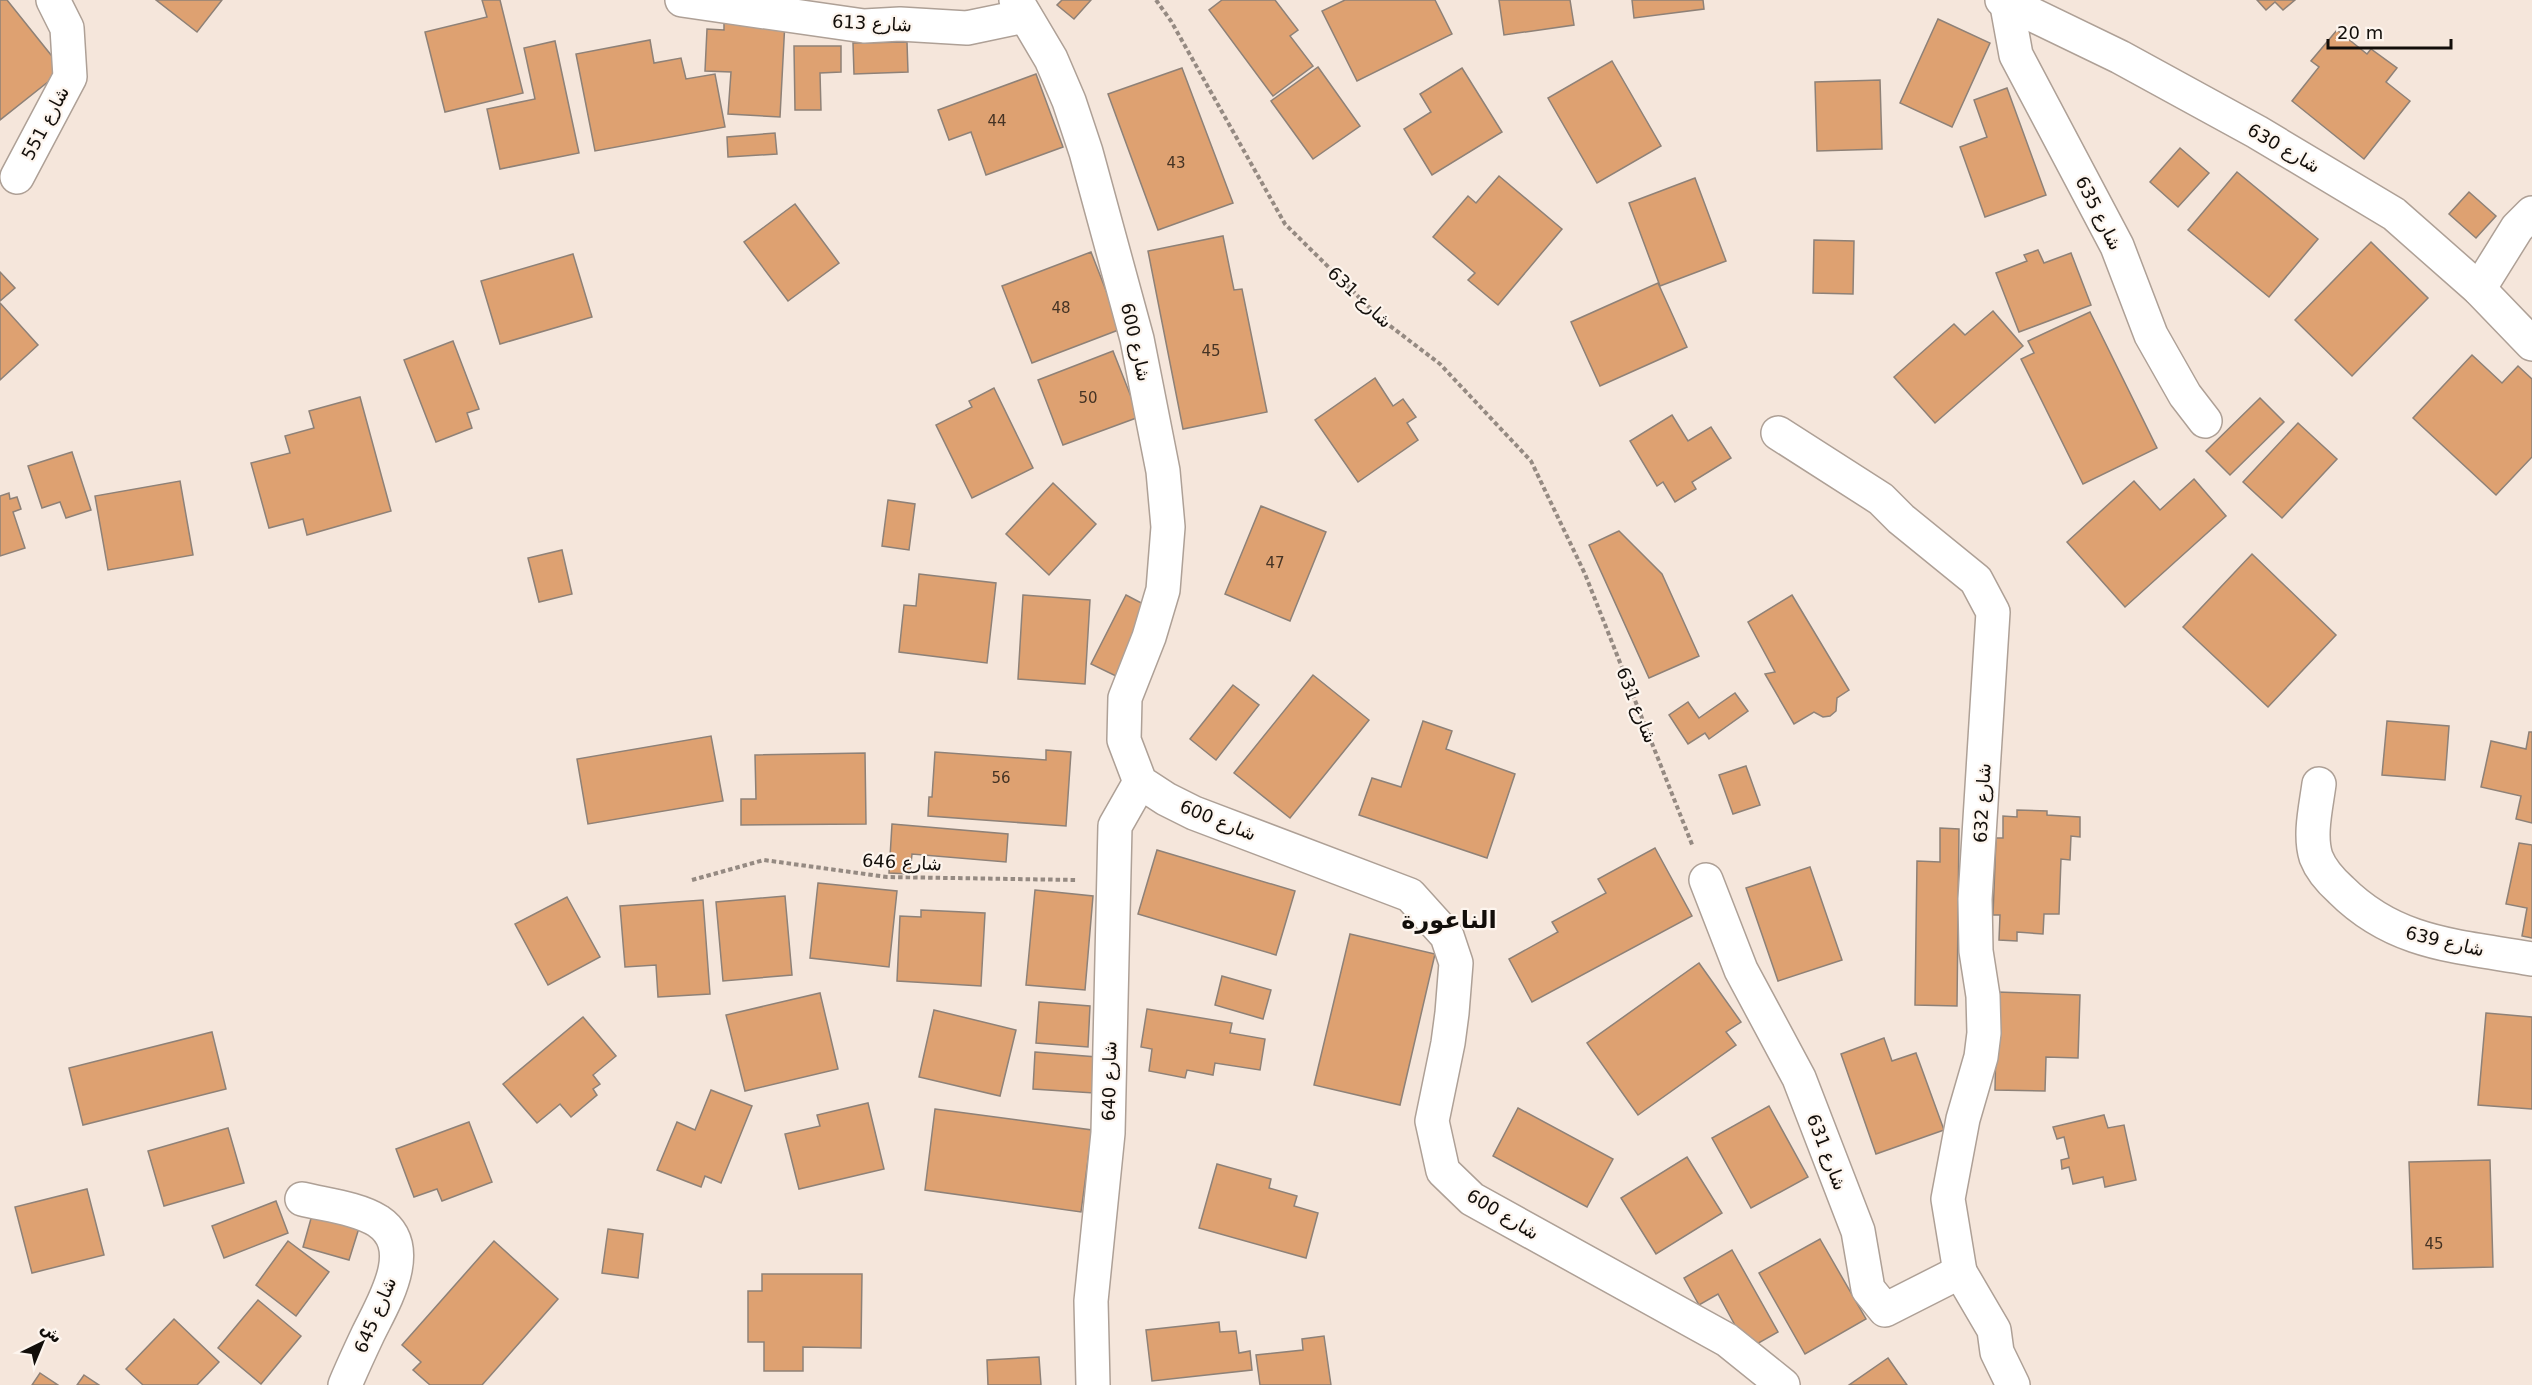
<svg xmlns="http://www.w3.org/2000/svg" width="2532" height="1385" font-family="'DejaVu Sans',Cairo,sans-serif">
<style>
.building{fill:#dea171;stroke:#8e8177;stroke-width:1.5}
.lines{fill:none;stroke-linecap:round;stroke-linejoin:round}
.minor-casing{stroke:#aea096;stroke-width:36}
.secondary-casing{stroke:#aea096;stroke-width:36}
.path{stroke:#958a82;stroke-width:4;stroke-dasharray:4.5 3;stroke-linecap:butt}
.minor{stroke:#fff;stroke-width:33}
.secondary{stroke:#fff;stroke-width:33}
.labels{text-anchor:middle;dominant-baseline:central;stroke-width:4.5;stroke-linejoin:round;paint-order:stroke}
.number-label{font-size:15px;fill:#453324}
.street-label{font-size:18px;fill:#120e0a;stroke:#fdf5ee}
.district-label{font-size:24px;font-weight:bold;fill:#120e0a;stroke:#fdf5ee}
</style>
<rect width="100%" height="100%" fill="#f5e6db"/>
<g class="building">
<polygon points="0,0 7,0 63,70 0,120"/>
<polygon points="156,0 222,0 197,32"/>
<polygon points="482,0 500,0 523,93 445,112 425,32 487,17"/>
<polygon points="1062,0 1091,0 1074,19 1057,5"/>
<polygon points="1222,0 1275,0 1298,30 1290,36 1313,66 1273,96 1209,10"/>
<polygon points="1345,0 1435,0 1452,34 1357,81 1322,11"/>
<polygon points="1499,0 1570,0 1574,25 1504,35"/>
<polygon points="1632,0 1703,0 1704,9 1634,18"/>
<polygon points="2257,0 2295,0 2283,10 2275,2 2266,10"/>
<polygon points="724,18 785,21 780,117 728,114 731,72 705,71 707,29 724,30"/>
<polygon points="1938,19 1990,43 1952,127 1900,103"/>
<polygon points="2337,30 2367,54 2371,49 2397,68 2386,82 2410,101 2364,159 2292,101 2319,67 2311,61"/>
<polygon points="650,40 654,63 681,58 686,79 715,74 725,127 595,151 576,54"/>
<polygon points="555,41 579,153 500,169 487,109 535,99 524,48"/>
<polygon points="907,42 908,72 854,74 853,43"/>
<polygon points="794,46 841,46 841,72 820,73 821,110 795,110"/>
<polygon points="1612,61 1661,146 1597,183 1548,98"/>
<polygon points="1318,67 1360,126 1313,159 1271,101"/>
<polygon points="1182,68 1233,203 1158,230 1108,94"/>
<polygon points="1462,68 1502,132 1432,175 1404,129 1431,112 1420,94"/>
<polygon points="1036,74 1063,147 986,175 971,132 949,140 938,110"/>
<polygon points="1880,80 1882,149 1817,151 1815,82"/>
<polygon points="2007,88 2046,195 1985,217 1960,147 1987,137 1974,100"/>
<polygon points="775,133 777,154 728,157 727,137"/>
<polygon points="2180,148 2209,173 2178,207 2150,182"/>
<polygon points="2237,172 2318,239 2269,297 2188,230"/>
<polygon points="1499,176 1562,229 1498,305 1468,280 1475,273 1433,237 1468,196 1476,203"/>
<polygon points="1695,178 1726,261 1660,286 1629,203"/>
<polygon points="2469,192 2496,216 2476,238 2449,214"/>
<polygon points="795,204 839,263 788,301 744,242"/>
<polygon points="1223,236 1234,290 1242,289 1267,412 1183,429 1148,251"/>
<polygon points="1814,240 1854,241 1853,294 1813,293"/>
<polygon points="2371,242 2428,298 2352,376 2295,320"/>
<polygon points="2038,250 2044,263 2071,253 2091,305 2019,332 1996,273 2027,261 2024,255"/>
<polygon points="1091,252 1121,329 1032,363 1002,286"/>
<polygon points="573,254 592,317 500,344 481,281"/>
<polygon points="0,272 15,288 0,301"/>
<polygon points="1658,283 1687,347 1600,386 1571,322"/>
<polygon points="0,303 38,345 0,380"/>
<polygon points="1993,311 2023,346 1935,423 1894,377 1954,324 1965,335"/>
<polygon points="2090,312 2157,448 2083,484 2021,359 2034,353 2028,341"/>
<polygon points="453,341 479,409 467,413 472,428 436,442 404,360"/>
<polygon points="1113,351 1139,417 1063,445 1038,380"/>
<polygon points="2472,355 2502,383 2518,366 2532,379 2532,457 2496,495 2413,418"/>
<polygon points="1375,378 1393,406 1403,399 1416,417 1407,423 1418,440 1358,482 1315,420"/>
<polygon points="994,388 1033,468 972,498 936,425 972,407 969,401"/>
<polygon points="360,397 391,511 307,535 303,519 269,528 251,463 290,453 285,436 314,428 309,411"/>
<polygon points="2260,398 2284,422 2230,475 2206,451"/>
<polygon points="1672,415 1688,441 1711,427 1731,458 1692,482 1696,489 1675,502 1663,482 1657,486 1630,441"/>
<polygon points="2298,423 2337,459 2282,518 2243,482"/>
<polygon points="72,452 91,510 66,518 60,502 42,508 28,466"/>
<polygon points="2194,479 2226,516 2125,607 2067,542 2134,481 2160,510"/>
<polygon points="180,481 193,555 108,570 95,496"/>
<polygon points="1053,483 1096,524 1049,575 1006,534"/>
<polygon points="9,493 10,499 17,497 21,509 13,512 25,548 0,556 0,496"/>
<polygon points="888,500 915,504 909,550 882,546"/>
<polygon points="1261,506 1326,532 1290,621 1225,594"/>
<polygon points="1619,531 1662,574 1699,656 1649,678 1589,545"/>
<polygon points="562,550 572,594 539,602 528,558"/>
<polygon points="2252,554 2336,635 2268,707 2183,627"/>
<polygon points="919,574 996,583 987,663 899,652 904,605 916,606"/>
<polygon points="1023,595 1090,600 1085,684 1018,679"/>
<polygon points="1126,595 1153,609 1118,677 1091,664"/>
<polygon points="1792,595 1849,690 1837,698 1836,711 1830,716 1823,717 1814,712 1794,724 1765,674 1775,672 1748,622"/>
<polygon points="1313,675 1369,720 1290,818 1234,773"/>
<polygon points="1233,685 1259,705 1216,760 1190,739"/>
<polygon points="1735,693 1748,711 1709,739 1705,733 1688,744 1669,715 1688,702 1699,718"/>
<polygon points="1423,721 1452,731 1446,749 1515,774 1487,858 1359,815 1372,778 1401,787"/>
<polygon points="2387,721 2449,726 2445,780 2382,775"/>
<polygon points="2529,732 2532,732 2532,823 2516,819 2521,796 2481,787 2491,741 2526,749"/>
<polygon points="711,736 723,801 588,824 577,759"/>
<polygon points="1046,750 1071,752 1066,826 928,816 929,797 932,797 935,752 1046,760"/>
<polygon points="865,753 866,824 741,825 741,799 756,799 755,755"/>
<polygon points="1746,766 1760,805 1733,814 1719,775"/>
<polygon points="2017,810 2047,811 2047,815 2080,817 2080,837 2071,836 2070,860 2061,859 2059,914 2044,914 2043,934 2017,932 2017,941 1999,940 2000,915 1993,915 1996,838 2003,838 2003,816 2017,817"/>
<polygon points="892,824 1008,834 1006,862 912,854 910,874 889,873"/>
<polygon points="1940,828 1959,829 1957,1006 1915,1005 1917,861 1940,862"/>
<polygon points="2519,843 2532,845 2532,938 2522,936 2527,908 2506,904"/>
<polygon points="1655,848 1692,916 1532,1002 1509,959 1558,932 1552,922 1606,893 1598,879"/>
<polygon points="1157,850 1295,891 1276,955 1138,914"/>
<polygon points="1810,867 1842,960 1778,981 1746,888"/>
<polygon points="818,883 897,891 889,967 810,958"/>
<polygon points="1035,890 1093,896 1085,990 1026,985"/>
<polygon points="785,896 792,975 723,981 716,902"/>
<polygon points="567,897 600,957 548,985 515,924"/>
<polygon points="703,900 710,994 658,997 656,965 625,967 620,906"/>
<polygon points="921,910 985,913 981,986 897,981 900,916 921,917"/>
<polygon points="1350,934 1435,954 1400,1105 1314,1085"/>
<polygon points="1699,963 1741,1022 1726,1032 1736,1045 1638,1115 1587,1043"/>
<polygon points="1222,976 1271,990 1263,1019 1215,1005"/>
<polygon points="1997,992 2080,995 2078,1058 2046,1057 2045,1091 1995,1090"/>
<polygon points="820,993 838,1069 745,1091 726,1015"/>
<polygon points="1039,1002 1090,1006 1088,1047 1036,1043"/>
<polygon points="1147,1009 1232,1023 1230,1033 1265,1039 1260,1070 1215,1063 1213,1075 1187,1070 1185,1078 1149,1071 1152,1049 1141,1047"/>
<polygon points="934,1010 1016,1030 1000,1096 919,1077"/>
<polygon points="2486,1013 2532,1017 2532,1109 2478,1105"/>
<polygon points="583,1017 616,1056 593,1075 600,1084 593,1089 597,1095 571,1117 560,1104 537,1123 503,1084"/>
<polygon points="212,1032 226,1089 83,1125 69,1068"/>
<polygon points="1884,1038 1892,1061 1916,1053 1944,1130 1876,1154 1841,1054"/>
<polygon points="1035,1052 1097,1057 1094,1093 1033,1089"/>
<polygon points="711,1090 752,1106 721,1183 705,1176 701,1187 657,1170 677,1122 695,1130"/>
<polygon points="868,1103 884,1169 799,1189 785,1134 820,1126 817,1115"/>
<polygon points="1769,1106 1808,1177 1751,1208 1712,1138"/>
<polygon points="1518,1108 1613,1159 1587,1207 1493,1156"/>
<polygon points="935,1109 1092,1130 1081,1212 925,1190"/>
<polygon points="2104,1115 2108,1128 2124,1125 2136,1180 2105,1187 2103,1177 2073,1184 2069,1167 2062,1169 2061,1160 2069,1158 2064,1137 2057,1139 2053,1127"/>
<polygon points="469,1122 492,1182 442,1201 437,1189 414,1197 396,1149"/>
<polygon points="228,1128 244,1183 164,1206 148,1151"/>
<polygon points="1687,1157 1722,1213 1656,1254 1621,1198"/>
<polygon points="2490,1160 2493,1267 2413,1269 2409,1162"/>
<polygon points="1217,1164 1271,1179 1269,1188 1297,1196 1294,1206 1318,1213 1306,1258 1199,1228"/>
<polygon points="87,1189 104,1255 32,1273 15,1207"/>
<polygon points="276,1201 288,1233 224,1258 212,1226"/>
<polygon points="312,1215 359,1228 349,1260 303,1247"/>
<polygon points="608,1229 643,1234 638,1278 602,1273"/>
<polygon points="1820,1239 1866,1319 1805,1354 1759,1273"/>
<polygon points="288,1241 329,1272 296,1316 256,1285"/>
<polygon points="494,1241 558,1299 482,1385 430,1385 413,1370 421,1362 402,1345"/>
<polygon points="1732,1250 1778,1332 1748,1349 1718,1294 1699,1305 1684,1278"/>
<polygon points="762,1274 862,1274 861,1348 803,1347 803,1371 764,1371 764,1342 748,1342 748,1291 762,1291"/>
<polygon points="258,1300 301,1336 261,1384 218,1348"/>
<polygon points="174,1319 219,1362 197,1385 143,1385 126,1369"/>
<polygon points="1219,1322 1220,1332 1236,1331 1239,1353 1250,1351 1252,1370 1152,1381 1146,1330"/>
<polygon points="1324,1336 1331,1385 1260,1385 1256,1355 1303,1350 1302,1339"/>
<polygon points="1039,1357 1041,1385 988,1385 987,1360"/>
<polygon points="1888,1358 1907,1385 1849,1385"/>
<polygon points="40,1373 58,1385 32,1385"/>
<polygon points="84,1375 99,1385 77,1385"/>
</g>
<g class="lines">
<defs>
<g id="minor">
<polyline points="682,0 864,26 900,24 967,28 1025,16"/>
<polyline points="2002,0 2120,57 2257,132 2394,214 2479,289 2532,344"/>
<polyline points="2006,0 2016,55 2117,246 2151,335 2185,395 2205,421"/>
<polyline points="17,177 70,77 67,28 53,0"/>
<polyline points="2479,289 2517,228 2532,213"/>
<polyline points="1778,433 1881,499 1901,519 1976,580 1993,612 1975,899 1976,951 1983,996 1984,1033 1981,1057 1963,1119 1948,1199 1960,1272"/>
<path d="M 2319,784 C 2316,807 2309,835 2316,857 C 2321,870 2331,881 2341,890 C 2396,945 2459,946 2532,959"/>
<polyline points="1706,880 1741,970 1799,1078 1858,1231 1868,1289 1885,1310 1960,1272 1994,1330 1997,1352 2013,1385"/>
<path d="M 302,1199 C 326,1205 357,1208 378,1221 C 418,1248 383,1303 368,1334 C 360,1351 352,1368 345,1385"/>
<polyline points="1093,1385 1091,1301 1108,1133 1115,826 1140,782"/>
</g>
<polyline id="secondary" points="1016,0 1051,59 1069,101 1086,152 1137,339 1163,471 1168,527 1163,590 1149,637 1125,698 1124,740 1140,782 1166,799 1194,813 1410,895 1447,936 1456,963 1452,1013 1448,1043 1432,1121 1443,1171 1472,1199 1727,1340 1783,1385"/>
</defs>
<use href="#minor" class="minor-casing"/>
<use href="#secondary" class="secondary-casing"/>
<g class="path">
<polyline points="1156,0 1171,21 1285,224 1381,319 1440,364 1531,461 1585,574 1693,847"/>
<polyline points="692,880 764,860 887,877 1077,880"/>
</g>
<use href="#minor" class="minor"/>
<use href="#secondary" class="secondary"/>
</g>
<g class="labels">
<g class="number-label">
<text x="997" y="121">44</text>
<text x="1176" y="163">43</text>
<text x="1061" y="308">48</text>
<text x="1211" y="351">45</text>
<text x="1088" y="398">50</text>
<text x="1275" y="563">47</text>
<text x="1001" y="778">56</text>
<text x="2434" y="1244">45</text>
</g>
<g class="street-label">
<text transform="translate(872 23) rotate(3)">شارع 613</text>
<text transform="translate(45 123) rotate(-62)">شارع 551</text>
<text transform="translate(2284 148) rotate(30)">شارع 630</text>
<text transform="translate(2099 213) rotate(63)">شارع 635</text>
<text transform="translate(1360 297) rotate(43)">شارع 631</text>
<text transform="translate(1136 342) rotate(77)">شارع 600</text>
<text transform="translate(1637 705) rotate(68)">شارع 631</text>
<text transform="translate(1982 803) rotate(-87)">شارع 632</text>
<text transform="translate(1218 820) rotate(22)">شارع 600</text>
<text transform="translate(902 862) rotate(3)">شارع 646</text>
<text transform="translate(2445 941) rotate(13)">شارع 639</text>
<text transform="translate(1109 1081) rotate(-89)">شارع 640</text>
<text transform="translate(1827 1152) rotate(69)">شارع 631</text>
<text transform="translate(1503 1214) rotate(31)">شارع 600</text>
<text transform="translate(375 1315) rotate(-67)">شارع 645</text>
</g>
<g class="district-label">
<text x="1449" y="920">الناعورة</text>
</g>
</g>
<g transform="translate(42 1343) rotate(43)" stroke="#fdf5ee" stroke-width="4.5" paint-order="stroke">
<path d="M0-4.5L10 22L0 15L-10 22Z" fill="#120e0a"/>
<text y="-9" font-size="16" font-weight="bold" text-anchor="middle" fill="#120e0a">ش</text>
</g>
<path d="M2328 39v9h123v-9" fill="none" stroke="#120e0a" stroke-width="3"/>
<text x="2337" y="39" font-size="18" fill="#120e0a" stroke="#fdf5ee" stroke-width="4.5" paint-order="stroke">20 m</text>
</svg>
